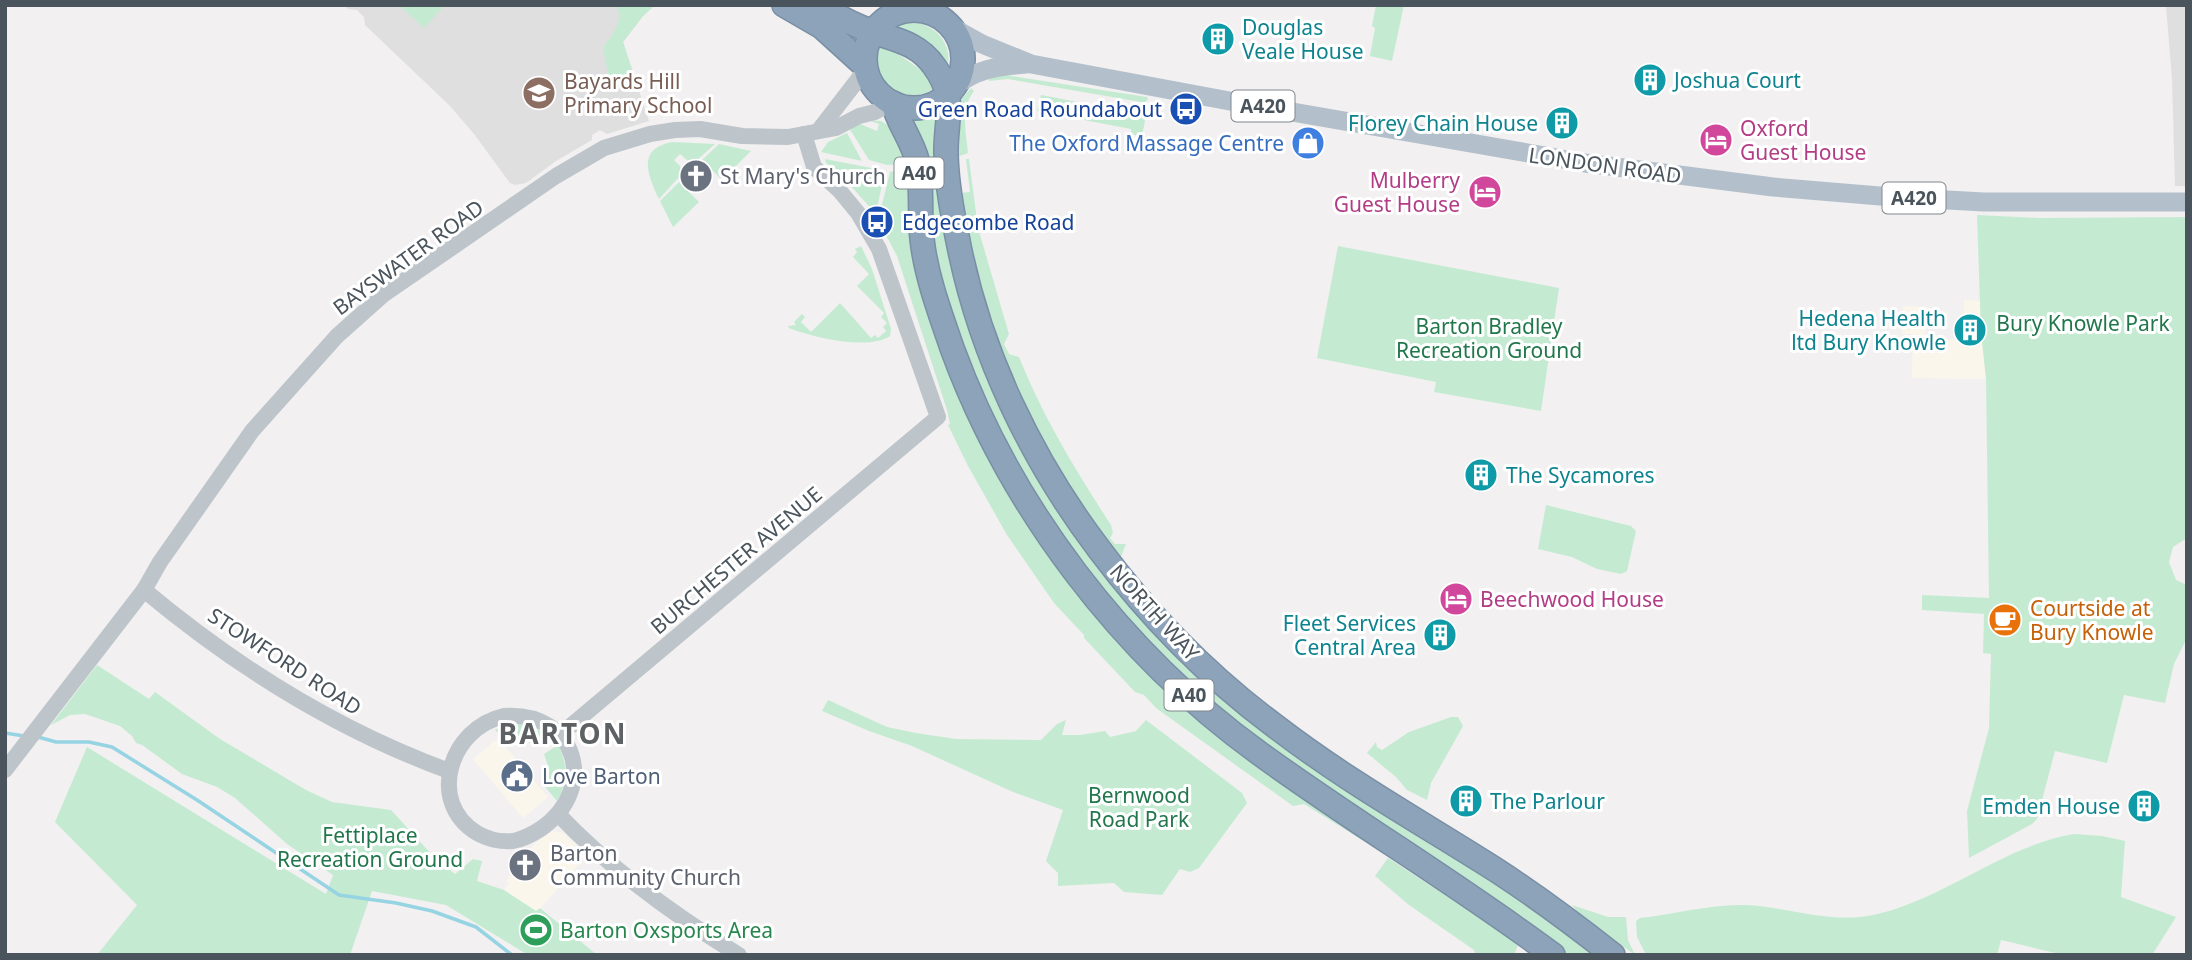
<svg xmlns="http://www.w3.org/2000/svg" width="2192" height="960" font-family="'Noto Sans',sans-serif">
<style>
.commercial{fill:#fbf6ec}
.education{fill:#e0dfe0}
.green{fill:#c4ebd2}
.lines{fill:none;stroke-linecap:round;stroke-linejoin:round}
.stream{stroke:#96d4e3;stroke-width:3.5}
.highway-casing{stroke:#798fa5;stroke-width:26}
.minor{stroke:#bdc5cb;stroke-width:16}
.major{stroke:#b3c0cc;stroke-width:19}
.highway{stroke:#8da3ba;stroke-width:23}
.labels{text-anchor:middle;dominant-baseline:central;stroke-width:6;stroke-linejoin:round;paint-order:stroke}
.shield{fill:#fff;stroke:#80878d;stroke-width:2}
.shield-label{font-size:19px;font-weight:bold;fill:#4a545c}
.culture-label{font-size:21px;fill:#0d838f;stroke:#fff;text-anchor:start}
.education-label{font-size:21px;fill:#785e54;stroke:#fff;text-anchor:start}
.transit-label{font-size:21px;fill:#164399;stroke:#fff;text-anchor:end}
.hotel-label{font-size:21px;fill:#b23c85;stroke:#fff;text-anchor:start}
.shop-label{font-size:21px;fill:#366cbe;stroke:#fff;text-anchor:end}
.street-label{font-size:21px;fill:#4a545c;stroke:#fff}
.worship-label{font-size:21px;fill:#5b616d;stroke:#fff;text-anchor:start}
.park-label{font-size:21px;fill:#21774b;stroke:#fff}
.food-label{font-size:21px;fill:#c56008;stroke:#fff;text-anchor:start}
.service-label{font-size:21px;fill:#4e5e75;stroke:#fff;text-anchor:start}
.leisure-label{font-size:21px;fill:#27864d;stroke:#fff;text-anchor:start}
.district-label{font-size:28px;font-weight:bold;letter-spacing:2px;fill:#5d6164;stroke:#fff}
</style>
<rect width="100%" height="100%" fill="#f2f0f0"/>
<g class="commercial">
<polygon points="1964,300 1980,301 1986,379 1912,378 1913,334 1902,334 1903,306 1927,307 1925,339 1963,340"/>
<polygon points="498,738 548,797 523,818 473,759"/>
<polygon points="552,831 563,833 587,855 537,912 504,890 509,883 507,882 516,856 522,859 534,844"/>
</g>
<g class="education">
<polygon points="344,5 655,5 643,16 623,42 649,121 607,134 600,130 592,135 592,140 556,161 526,183 515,185 510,183 474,134 450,106 365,25 364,17 357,10 348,9"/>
<polygon points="2166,5 2187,5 2187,186 2175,186 2172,79"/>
</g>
<g class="green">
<polygon points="399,5 445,5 424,28"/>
<path d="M 615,5 L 655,5 L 643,16 L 623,42 L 636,81 L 618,88 L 615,76 L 609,78 L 603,48 C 611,35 627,20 615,5 Z"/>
<polygon points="1376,5 1404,5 1392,61 1370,56 1375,28 1372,26"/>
<path d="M 913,22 C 936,25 952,43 948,67 C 928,44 923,37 893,28 L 901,24 Z"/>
<path d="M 879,42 L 892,46 L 901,56 L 928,75 L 934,89 C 899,108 864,80 879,42 Z"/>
<polygon points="1005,75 1147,97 1148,99 1145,103 1141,102 1008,79 989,81 988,78"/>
<path d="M 971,88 L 974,91 C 960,109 966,132 968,153 L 957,157 L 962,193 L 970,192 L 966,159 L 969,159 L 978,228 L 1009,334 L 1004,344 L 1009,354 L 1019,357 C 1043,417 1076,471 1111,525 L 1113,533 L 1110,538 L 1115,544 L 1126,544 L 1118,564 L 1040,448 L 981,302 L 953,165 L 957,111 L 962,99 Z"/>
<polygon points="1041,95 1140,114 1145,120 1142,137 1131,134 1131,129 1037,111"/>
<polygon points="937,112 961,281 1116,585 1398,817 1602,955 1563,955 1224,718 1097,591 1002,444 946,305 909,118 926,116"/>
<polygon points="867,120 881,121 892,128 908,163 914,252 1061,567 1363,837 1362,840 1304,804 1293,806 1156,708 1144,695 1135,692 1084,638 1084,635 1054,603 1007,535 968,466 948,425 950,424 947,410 897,256 878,220 890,172 906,168 906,164 887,165 869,160 849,128 858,123 877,131 879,124"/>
<polygon points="847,133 862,161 821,152 828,142"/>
<path d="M 673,142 L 715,144 L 696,161 L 687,160 L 680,154 L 674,160 L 680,166 L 681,175 L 659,199 C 648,175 636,148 673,142 Z"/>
<polygon points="719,144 751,151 722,180 702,160"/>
<polygon points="825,159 882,170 884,175 876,214 840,174 826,163"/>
<polygon points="679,182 699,202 673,227 660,201"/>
<polygon points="1977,215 2040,218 2187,217 2187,538 2173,547 2169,562 2176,580 2187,585 2185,642 2174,664 2165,703 2124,695 2107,763 2055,751 2037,819 2032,824 1969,858 1967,811 1989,728 1991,654 1983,653 1984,614 1922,610 1922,595 1989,598 1986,379 1981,333"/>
<path d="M 861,246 L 872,269 L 891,329 L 890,336 C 868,351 812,337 789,328 L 788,326 L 796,325 L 794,322 L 802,314 L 805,317 L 801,322 L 811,332 L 840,303 L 871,338 L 875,335 L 878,338 L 886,331 L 883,327 L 887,323 L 881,317 L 884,313 L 857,286 L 869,274 L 853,257 L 857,252 L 855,249 Z"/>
<polygon points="1338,246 1559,288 1541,411 1434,392 1436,382 1317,358"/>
<polygon points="1546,505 1631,526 1636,531 1627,571 1621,574 1597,569 1572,557 1538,549"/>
<polygon points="97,665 149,699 155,692 220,739 306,790 332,802 391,810 433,856 455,874 473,859 482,861 477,881 504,890 536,911 540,908 597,955 528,955 446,905 372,891 350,955 97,955 137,905 55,822 87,747 326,894 333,875 287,844 235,798 217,787 182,774 142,745 136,743 132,736 120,726 85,714 70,715 51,725"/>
<polygon points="828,700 887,727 916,733 956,739 1041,740 1057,724 1066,720 1062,735 1080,735 1105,731 1110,737 1136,731 1146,720 1242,793 1247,803 1199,868 1190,872 1180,869 1162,895 1124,892 1114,883 1058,886 1058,873 1046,861 1063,810 1013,792 912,746 869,731 822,711"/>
<polygon points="1451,717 1458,717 1463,726 1431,783 1427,800 1407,790 1396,777 1367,753 1376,742 1377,747 1382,750 1409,732"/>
<polygon points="519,723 537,729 551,738 539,747 528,742 510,745 495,730 505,725"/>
<path d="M 558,745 C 568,764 568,782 557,801 L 542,783 L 548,766 L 544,754 Z"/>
<path d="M 2074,834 L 2102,836 L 2125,841 L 2121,897 L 2176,917 L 2152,955 L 2064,955 L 2001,940 L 1997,955 L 1646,955 L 1637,937 L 1636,921 L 1640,918 C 1675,914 1711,904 1746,905 C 1789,907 1830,924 1873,915 C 1944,900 2002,846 2074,834 Z"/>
<polygon points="1388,858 1519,943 1514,955 1476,955 1474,950 1409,905 1375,876"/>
<polygon points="1572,905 1608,917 1626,917 1628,940 1635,955 1579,914"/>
</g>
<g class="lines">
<g class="stream">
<polyline points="5,733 24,736"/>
<polyline points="38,737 56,742 89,742 112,747 197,800 339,895 396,903 432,911 476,927 512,955"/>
</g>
<defs>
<g id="highway">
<polyline points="784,5 822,27 865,66"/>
<path d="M 820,5 C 836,16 854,25 873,32 C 897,40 919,44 934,66 C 958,98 945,119 946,155 C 947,186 953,216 959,246 C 981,355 1032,461 1099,549 C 1149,616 1208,676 1275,726 C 1345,780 1422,823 1496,870 C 1536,896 1575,925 1613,955"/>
<circle cx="914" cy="59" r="49"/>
<path d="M 893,103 C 898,123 912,140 917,160 C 923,186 919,213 922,239 C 926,276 940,313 952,348 C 1010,507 1122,654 1259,753 C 1355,823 1458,884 1553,955"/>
</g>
</defs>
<use href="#highway" class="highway-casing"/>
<g class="minor">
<polyline points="819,130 866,69"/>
<path d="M 144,590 C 235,666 337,730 449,771"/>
<path d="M 504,716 C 576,711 599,787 542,828 C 533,834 524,839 513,841 C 501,842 487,839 477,833 C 426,802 450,728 504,716 Z"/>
<polyline points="561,734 938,417 879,249 858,213 839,190 814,167 804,134"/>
<polyline points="5,770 144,590 160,562 252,431 337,336 383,295 556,176 604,148 650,134 675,130 700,129 742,136 788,137 836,128 859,116 875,112 891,102"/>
<path d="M 558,814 C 611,870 674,915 739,955"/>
</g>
<g class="major">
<polyline points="955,29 982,44 1031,64 1235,102 1585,163 1773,187 1892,197 1984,202 2187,202"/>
<path d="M 953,88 C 975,69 998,66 1026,64"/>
</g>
<use href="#highway" class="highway"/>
</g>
<defs>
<symbol id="building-disc" viewBox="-11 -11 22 22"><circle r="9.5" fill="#0f9aa8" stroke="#fff"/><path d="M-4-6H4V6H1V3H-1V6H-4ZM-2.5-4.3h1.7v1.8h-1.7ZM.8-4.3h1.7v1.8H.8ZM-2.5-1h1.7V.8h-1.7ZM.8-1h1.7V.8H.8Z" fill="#fff"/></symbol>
<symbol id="school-disc" viewBox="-11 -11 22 22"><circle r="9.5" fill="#8d6e63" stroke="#fff"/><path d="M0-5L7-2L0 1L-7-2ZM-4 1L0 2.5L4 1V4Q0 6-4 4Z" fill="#fff"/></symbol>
<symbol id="bus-disc" viewBox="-11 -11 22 22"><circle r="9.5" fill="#1a4fb4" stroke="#fff"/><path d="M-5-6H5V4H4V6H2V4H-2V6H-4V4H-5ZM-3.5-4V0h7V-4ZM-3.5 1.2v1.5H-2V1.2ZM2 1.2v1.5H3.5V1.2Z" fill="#fff"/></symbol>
<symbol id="hotel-disc" viewBox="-11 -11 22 22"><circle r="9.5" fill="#d1479c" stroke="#fff"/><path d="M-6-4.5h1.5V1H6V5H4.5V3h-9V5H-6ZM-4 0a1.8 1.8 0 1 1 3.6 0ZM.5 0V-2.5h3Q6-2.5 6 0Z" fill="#fff"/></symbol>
<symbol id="shop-disc" viewBox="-11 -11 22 22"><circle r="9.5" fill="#3f7fe0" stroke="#fff"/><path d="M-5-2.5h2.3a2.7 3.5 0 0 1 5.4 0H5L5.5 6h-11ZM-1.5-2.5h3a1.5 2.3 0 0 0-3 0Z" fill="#fff"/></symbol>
<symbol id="church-disc" viewBox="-11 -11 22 22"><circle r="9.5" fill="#6b7280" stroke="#fff"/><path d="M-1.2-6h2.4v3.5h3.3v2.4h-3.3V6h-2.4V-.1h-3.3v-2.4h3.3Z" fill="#fff"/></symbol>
<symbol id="cafe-disc" viewBox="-11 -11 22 22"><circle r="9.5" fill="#e8710a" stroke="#fff"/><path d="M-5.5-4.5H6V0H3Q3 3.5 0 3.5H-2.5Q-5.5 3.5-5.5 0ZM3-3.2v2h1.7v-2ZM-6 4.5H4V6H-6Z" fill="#fff"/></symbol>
<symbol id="civic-disc" viewBox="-11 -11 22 22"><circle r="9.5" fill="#5c6f8a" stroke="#fff"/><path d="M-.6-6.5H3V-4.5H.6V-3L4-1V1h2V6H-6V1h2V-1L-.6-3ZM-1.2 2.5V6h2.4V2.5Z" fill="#fff"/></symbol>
<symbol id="stadium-disc" viewBox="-11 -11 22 22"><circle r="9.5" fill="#2e9e5b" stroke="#fff"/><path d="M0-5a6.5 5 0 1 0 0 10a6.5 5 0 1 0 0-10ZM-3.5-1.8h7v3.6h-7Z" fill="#fff"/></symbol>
</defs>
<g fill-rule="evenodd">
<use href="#building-disc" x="1199" y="20" width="38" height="38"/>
<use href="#building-disc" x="1631" y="61" width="38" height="38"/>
<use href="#school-disc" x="520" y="74" width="38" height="38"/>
<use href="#bus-disc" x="1167" y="90" width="38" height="38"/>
<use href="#building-disc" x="1543" y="104" width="38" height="38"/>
<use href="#hotel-disc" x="1697" y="121" width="38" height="38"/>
<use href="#shop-disc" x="1289" y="124" width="38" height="38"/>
<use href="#church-disc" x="677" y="157" width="38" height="38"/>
<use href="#hotel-disc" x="1466" y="173" width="38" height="38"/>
<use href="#bus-disc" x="858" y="203" width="38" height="38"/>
<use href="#building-disc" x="1951" y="311" width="38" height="38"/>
<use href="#building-disc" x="1462" y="456" width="38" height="38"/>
<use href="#hotel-disc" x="1437" y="580" width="38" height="38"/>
<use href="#cafe-disc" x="1986" y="601" width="38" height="38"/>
<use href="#building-disc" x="1421" y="616" width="38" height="38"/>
<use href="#civic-disc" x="498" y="757" width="38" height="38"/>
<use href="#building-disc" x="1447" y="782" width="38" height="38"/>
<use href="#building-disc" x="2125" y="787" width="38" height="38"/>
<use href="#church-disc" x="506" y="846" width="38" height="38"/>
<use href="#stadium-disc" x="517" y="911" width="38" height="38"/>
</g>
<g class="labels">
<g class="shield">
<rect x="1231.5" y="90.5" width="63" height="31" rx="5"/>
<rect x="894.5" y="157.5" width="49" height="31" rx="5"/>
<rect x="1882.5" y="182.5" width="63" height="31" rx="5"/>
<rect x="1164.5" y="679.5" width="49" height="31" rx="5"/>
</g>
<g class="shield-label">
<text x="1263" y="106">A420</text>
<text x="919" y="173">A40</text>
<text x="1914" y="198">A420</text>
<text x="1189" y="695">A40</text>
</g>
<g class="culture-label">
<text x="1242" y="27">Douglas<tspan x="1242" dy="24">Veale House</tspan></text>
<text x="1674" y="80">Joshua Court</text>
<text x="1538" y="123" text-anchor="end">Florey Chain House</text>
<text x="1946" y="318" text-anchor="end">Hedena Health<tspan x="1946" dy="24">ltd Bury Knowle</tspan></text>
<text x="1506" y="475">The Sycamores</text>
<text x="1416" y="623" text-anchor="end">Fleet Services<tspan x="1416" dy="24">Central Area</tspan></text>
<text x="1490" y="801">The Parlour</text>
<text x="2120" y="806" text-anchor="end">Emden House</text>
</g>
<g class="education-label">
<text x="564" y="81">Bayards Hill<tspan x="564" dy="24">Primary School</tspan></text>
</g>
<g class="transit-label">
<text x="1162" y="109">Green Road Roundabout</text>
<text x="902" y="222" text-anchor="start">Edgecombe Road</text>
</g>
<g class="hotel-label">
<text x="1740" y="128">Oxford<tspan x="1740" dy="24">Guest House</tspan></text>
<text x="1460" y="180" text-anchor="end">Mulberry<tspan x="1460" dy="24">Guest House</tspan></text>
<text x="1480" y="599">Beechwood House</text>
</g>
<g class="shop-label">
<text x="1284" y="143">The Oxford Massage Centre</text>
</g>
<g class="street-label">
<text transform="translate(1605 165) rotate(8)">LONDON ROAD</text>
<text transform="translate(408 257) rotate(-36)">BAYSWATER ROAD</text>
<text transform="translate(736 560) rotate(-40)">BURCHESTER AVENUE</text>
<text transform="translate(1155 612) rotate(48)">NORTH WAY</text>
<text transform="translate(285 661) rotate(33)">STOWFORD ROAD</text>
</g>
<g class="worship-label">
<text x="720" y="176">St Mary's Church</text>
<text x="550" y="853">Barton<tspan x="550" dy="24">Community Church</tspan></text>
</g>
<g class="park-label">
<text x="2083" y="323">Bury Knowle Park</text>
<text x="1489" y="326">Barton Bradley<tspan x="1489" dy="24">Recreation Ground</tspan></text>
<text x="1139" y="795">Bernwood<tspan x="1139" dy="24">Road Park</tspan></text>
<text x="370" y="835">Fettiplace<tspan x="370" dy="24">Recreation Ground</tspan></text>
</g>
<g class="food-label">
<text x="2030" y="608">Courtside at<tspan x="2030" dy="24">Bury Knowle</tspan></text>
</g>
<g class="service-label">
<text x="542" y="776">Love Barton</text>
</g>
<g class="leisure-label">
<text x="560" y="930">Barton Oxsports Area</text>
</g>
<g class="district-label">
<text x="563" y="733">BARTON</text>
</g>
</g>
<rect width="2192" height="960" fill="none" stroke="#4a545c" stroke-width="14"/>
</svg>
